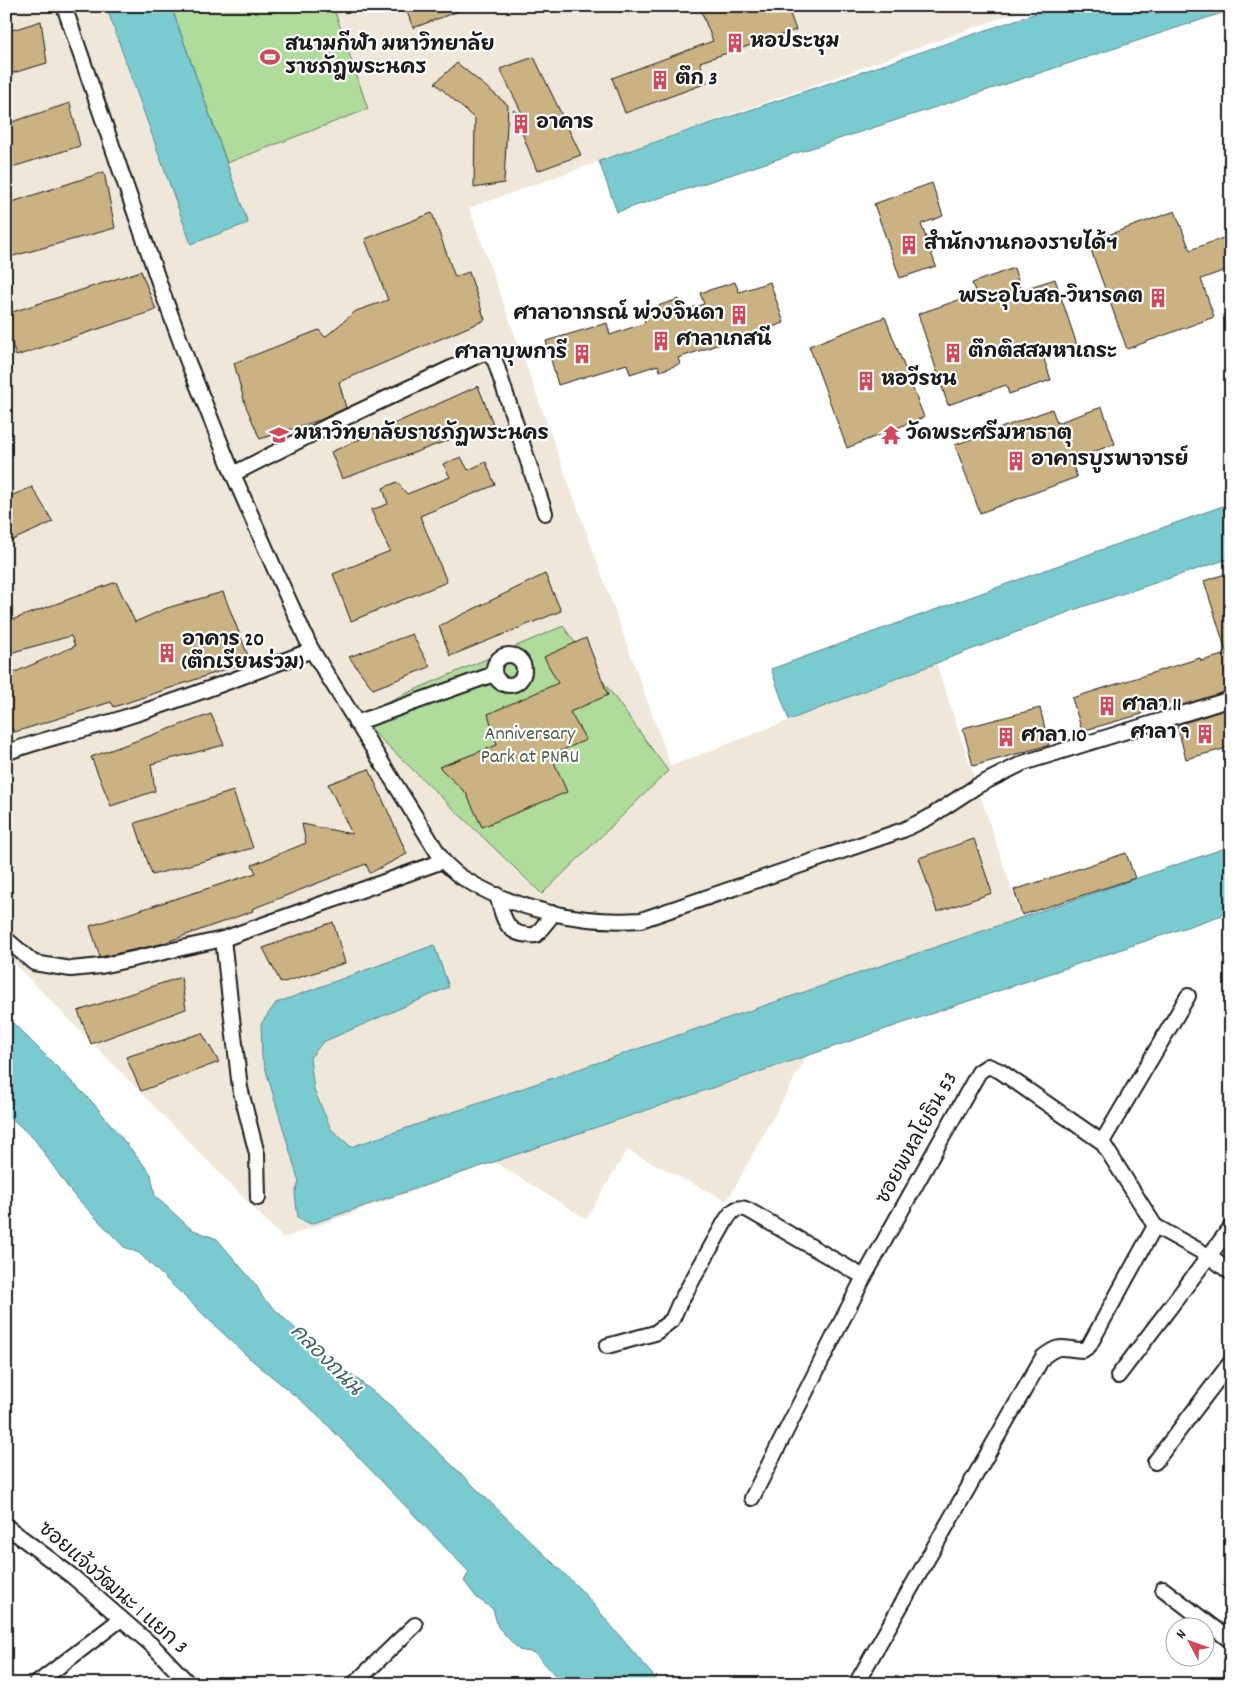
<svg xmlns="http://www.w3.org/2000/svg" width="1237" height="1690" font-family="Dekko,'Playpen Sans Thai',sans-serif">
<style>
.built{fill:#efe8da}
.green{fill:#afdc9b;stroke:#667c5c}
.water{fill:#7acbd0;stroke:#548588}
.building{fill:#cbb282;stroke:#1c1c1c}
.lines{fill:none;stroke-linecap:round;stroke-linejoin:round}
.street-casing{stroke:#1c1c1c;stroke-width:18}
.street{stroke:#fff;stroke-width:14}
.labels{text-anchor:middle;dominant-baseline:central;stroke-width:4.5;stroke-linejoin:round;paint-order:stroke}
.poi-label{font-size:20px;font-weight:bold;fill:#1c1c1c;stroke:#fff;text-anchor:start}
.park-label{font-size:20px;fill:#4f5f48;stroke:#fff}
.street-label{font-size:20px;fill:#1c1c1c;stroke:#fff}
.water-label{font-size:21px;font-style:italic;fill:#426264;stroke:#fff}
</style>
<rect width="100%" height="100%" fill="#fff"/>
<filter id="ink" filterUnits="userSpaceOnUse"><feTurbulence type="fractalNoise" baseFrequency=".02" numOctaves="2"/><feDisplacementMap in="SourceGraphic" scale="10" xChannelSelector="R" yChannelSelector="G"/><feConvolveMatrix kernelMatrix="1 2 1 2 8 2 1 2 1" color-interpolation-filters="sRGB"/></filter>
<g filter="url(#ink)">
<polygon class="built" points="6,6 1035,6 469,208 671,766 936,663 1041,977 807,1056 727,1201 627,1150 586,1219 495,1162 283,1238 6,955"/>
<g class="green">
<polygon points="171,6 333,6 368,109 227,163"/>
<polygon points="563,626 668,771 542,894 356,715"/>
</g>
<g class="water">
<polygon points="106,6 171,6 248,223 191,244"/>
<polygon points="1057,6 1231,6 1231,10 617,212 599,161"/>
<polygon points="1231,503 1231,558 1079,608 789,720 771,669"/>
<polygon points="1231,846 1231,912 311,1224 298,1218 295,1194 299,1182 262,1057 261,1024 276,1003 434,945 449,987 323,1042 310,1058 314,1090 331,1129 351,1147"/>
<polygon points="6,1016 94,1104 151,1174 155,1196 191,1229 217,1239 256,1285 263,1298 302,1335 391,1406 583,1592 660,1684 563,1684 535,1653 519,1650 498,1627 493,1609 477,1598 464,1581 469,1572 316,1413 247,1356 139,1253 124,1247 72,1193 35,1140 6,1113"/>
</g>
<g class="building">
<polygon points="405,6 467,6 467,8 413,28"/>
<polygon points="699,6 787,6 796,30 700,62 707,83 625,113 612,78 713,41"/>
<polygon points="41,21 47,63 6,75 6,32"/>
<polygon points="534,57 581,155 537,171 513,110 525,119 500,69"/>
<polygon points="457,63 508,105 504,183 474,188 475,119 435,83"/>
<polygon points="70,103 80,146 6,169 6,124"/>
<polygon points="104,172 115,228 6,258 6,204"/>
<polygon points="932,183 943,216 921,224 936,266 900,278 874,204"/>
<polygon points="1175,211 1190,250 1231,235 1231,268 1201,279 1214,317 1127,349 1088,242"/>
<polygon points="432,213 455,277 469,272 485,320 339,382 346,408 320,420 260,439 245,404 234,363 319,330 325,337 356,311 388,300 365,239"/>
<polygon points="1014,268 1021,290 1055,279 1077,345 1043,356 1051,380 1009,394 1006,385 948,405 918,314 976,294 972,283"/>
<polygon points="141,271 156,310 16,356 6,326 6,314"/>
<polygon points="735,282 739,292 770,282 784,323 757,332 759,338 737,345 735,339 678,358 680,364 660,371 658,365 630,374 627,364 558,385 546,341 607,323 610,335 645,323 642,311 679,299 682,311 704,304 700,293"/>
<polygon points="885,317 924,417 847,448 809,346"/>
<polygon points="478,386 493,424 342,479 331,452"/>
<polygon points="1102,407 1115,444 1071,460 1077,477 980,513 955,445 1052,409 1057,423"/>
<polygon points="461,457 468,470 486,462 495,485 420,516 447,582 351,621 333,574 390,551 371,510 388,504 383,488 397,482 407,494 450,477 443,464"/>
<polygon points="32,487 53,522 6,543 6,498"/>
<polygon points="1231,572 1231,690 1173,708 1172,703 1142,712 1142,714 1082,731 1072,698 1200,658 1201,661 1227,654 1204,581"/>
<polygon points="545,574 561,611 450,656 439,626"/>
<polygon points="116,582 135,622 167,608 223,592 250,661 114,707 111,702 15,732 6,722 6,676 75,646 71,636 6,654 6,622"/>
<polygon points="412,634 430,667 373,689 349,657"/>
<polygon points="586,638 608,695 570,712 586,740 551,755 567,792 482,827 466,793 439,767 497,745 488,714 558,683 544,657"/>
<polygon points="1040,708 1049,745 973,766 963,728"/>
<polygon points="1231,708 1231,747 1186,759 1177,725"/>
<polygon points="211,714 224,745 151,764 155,791 111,806 91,757"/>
<polygon points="369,769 407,854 370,873 366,864 252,909 253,911 161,944 100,957 90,926 256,873 252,865 306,843 302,824 352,834 328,784"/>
<polygon points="233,791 253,848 152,875 135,823"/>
<polygon points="974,839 992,893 937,912 919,858"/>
<polygon points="1126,853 1135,878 1022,915 1014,890"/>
<polygon points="333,922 345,963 281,983 263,948"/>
<polygon points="181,977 186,1009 91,1044 78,1011"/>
<polygon points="202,1033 219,1062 141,1091 126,1057"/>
</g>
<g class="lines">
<defs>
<g id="street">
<path d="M 64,6 L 162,291 L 188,362 L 233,474 L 276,572 L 311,649 L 443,861 C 449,867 456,874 463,878 C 514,910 582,924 641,920 L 903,830 L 928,818 L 977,786 L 1023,763 L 1231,699"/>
<path d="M 233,474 L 332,424 L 481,354 C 488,353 491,356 495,361 L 545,513"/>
<circle cx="509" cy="670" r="15"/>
<polyline points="356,723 494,674"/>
<path d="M 6,753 C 44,738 84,731 123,718 C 187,698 250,674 312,650"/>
<path d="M 497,895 C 504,920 506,937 536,935 L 554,913"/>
<polyline points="6,939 34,963 71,969 101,966 223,939 443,861"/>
<polyline points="223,939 240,1088 257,1154 258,1198"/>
<polyline points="1102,1142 1188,996"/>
<path d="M 607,1346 L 655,1333 L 672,1320 L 679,1304 L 725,1222 C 731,1212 736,1205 748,1210 L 864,1277"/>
<polyline points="1118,1376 1231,1227"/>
<polyline points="1155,1462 1231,1362"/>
<polyline points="752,1498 864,1277 979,1072 988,1066 1000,1071 1102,1142 1155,1226 1209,1256 1231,1273"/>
<polyline points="6,1526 72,1576 154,1647 189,1684"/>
<polyline points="1163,1589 1231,1641"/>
<polyline points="36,1684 121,1619"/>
<polyline points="354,1684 415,1625"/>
<path d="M 856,1684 L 1043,1357 C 1062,1342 1063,1350 1083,1350 L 1089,1346 L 1155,1226"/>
<polyline points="1229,1684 1231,1681"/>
</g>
</defs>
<use href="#street" class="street-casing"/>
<use href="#street" class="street"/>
</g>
</g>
<defs>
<symbol id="building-bare" viewBox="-9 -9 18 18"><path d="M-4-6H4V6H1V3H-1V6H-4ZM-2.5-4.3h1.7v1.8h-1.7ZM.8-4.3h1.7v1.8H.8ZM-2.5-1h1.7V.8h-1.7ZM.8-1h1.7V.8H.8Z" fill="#d1495b" stroke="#fff" stroke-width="2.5" paint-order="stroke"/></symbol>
<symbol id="stadium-bare" viewBox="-9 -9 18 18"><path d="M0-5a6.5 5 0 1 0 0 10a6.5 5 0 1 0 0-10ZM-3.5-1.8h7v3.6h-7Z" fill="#d1495b" stroke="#fff" stroke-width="2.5" paint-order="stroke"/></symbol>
<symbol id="university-bare" viewBox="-9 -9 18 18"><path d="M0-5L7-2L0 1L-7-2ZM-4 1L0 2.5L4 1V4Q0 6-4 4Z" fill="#d1495b" stroke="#fff" stroke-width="2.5" paint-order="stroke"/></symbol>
<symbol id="temple-bare" viewBox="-9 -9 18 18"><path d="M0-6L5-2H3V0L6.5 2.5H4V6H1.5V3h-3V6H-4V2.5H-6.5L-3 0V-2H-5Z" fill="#d1495b" stroke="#fff" stroke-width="2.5" paint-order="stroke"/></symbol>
</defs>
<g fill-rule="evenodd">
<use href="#building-bare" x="721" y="29" width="28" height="28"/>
<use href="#stadium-bare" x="256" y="43" width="28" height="28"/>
<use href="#building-bare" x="646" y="66" width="28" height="28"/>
<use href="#building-bare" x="507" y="110" width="28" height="28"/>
<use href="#building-bare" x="895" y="231" width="28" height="28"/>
<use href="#building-bare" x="1144" y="284" width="28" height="28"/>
<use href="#building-bare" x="725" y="301" width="28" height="28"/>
<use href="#building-bare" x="647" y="327" width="28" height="28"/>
<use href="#building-bare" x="939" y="339" width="28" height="28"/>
<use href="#building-bare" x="568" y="340" width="28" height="28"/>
<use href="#building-bare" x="852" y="367" width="28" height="28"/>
<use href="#university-bare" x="265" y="421" width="28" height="28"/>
<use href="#temple-bare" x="877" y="421" width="28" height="28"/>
<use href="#building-bare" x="1002" y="447" width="28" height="28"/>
<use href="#building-bare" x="153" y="639" width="28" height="28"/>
<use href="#building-bare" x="1093" y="692" width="28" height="28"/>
<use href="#building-bare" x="1191" y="720" width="28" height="28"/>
<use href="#building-bare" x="992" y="723" width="28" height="28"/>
</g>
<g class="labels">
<g class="poi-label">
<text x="750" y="43">หอประชุม</text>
<text x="285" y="46">สนามกีฬา มหาวิทยาลัย<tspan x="285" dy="23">ราชภัฎพระนคร</tspan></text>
<text x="675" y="80">ตึก 3</text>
<text x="536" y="124">อาคาร</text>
<text x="924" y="245">สำนักงานกองรายได้ฯ</text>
<text x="1143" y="298" text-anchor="end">พระอุโบสถ-วิหารคต</text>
<text x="724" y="315" text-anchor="end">ศาลาอาภรณ์ พ่วงจินดา</text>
<text x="676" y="341">ศาลาเกสนี</text>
<text x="968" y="353">ตึกติสสมหาเถระ</text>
<text x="567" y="354" text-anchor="end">ศาลาบุพการี</text>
<text x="881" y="381">หอวีรชน</text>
<text x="294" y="435">มหาวิทยาลัยราชภัฏพระนคร</text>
<text x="906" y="435">วัดพระศรีมหาธาตุ</text>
<text x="1031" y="461">อาคารบูรพาจารย์</text>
<text x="182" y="641">อาคาร 20<tspan x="182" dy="23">(ตึกเรียนร่วม)</tspan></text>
<text x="1122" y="706">ศาลา 11</text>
<text x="1190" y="734" text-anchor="end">ศาลา 9</text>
<text x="1021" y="737">ศาลา 10</text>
</g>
<g class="park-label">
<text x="530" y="735">Anniversary<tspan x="530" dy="23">Park at PNRU</tspan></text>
</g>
<g class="street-label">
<text transform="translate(918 1139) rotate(-61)">ซอยพหลโยธิน 53</text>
<text transform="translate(112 1589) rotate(41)">ซอยแจ้งวัฒนะ 1 แยก 3</text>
</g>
<g class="water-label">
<text transform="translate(325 1361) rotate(45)">คลองถนน</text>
</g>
</g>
<rect width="1237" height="1690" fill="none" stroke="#fff" stroke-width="25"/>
<rect x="12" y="12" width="1212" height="1665" fill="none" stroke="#1c1c1c" stroke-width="2" filter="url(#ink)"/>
<g transform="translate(1190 1642) rotate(311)"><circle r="24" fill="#ffffff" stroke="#a4a4a4"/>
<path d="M0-4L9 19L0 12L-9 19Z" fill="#d1495b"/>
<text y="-8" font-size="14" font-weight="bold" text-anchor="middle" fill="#1c1c1c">N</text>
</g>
</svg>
